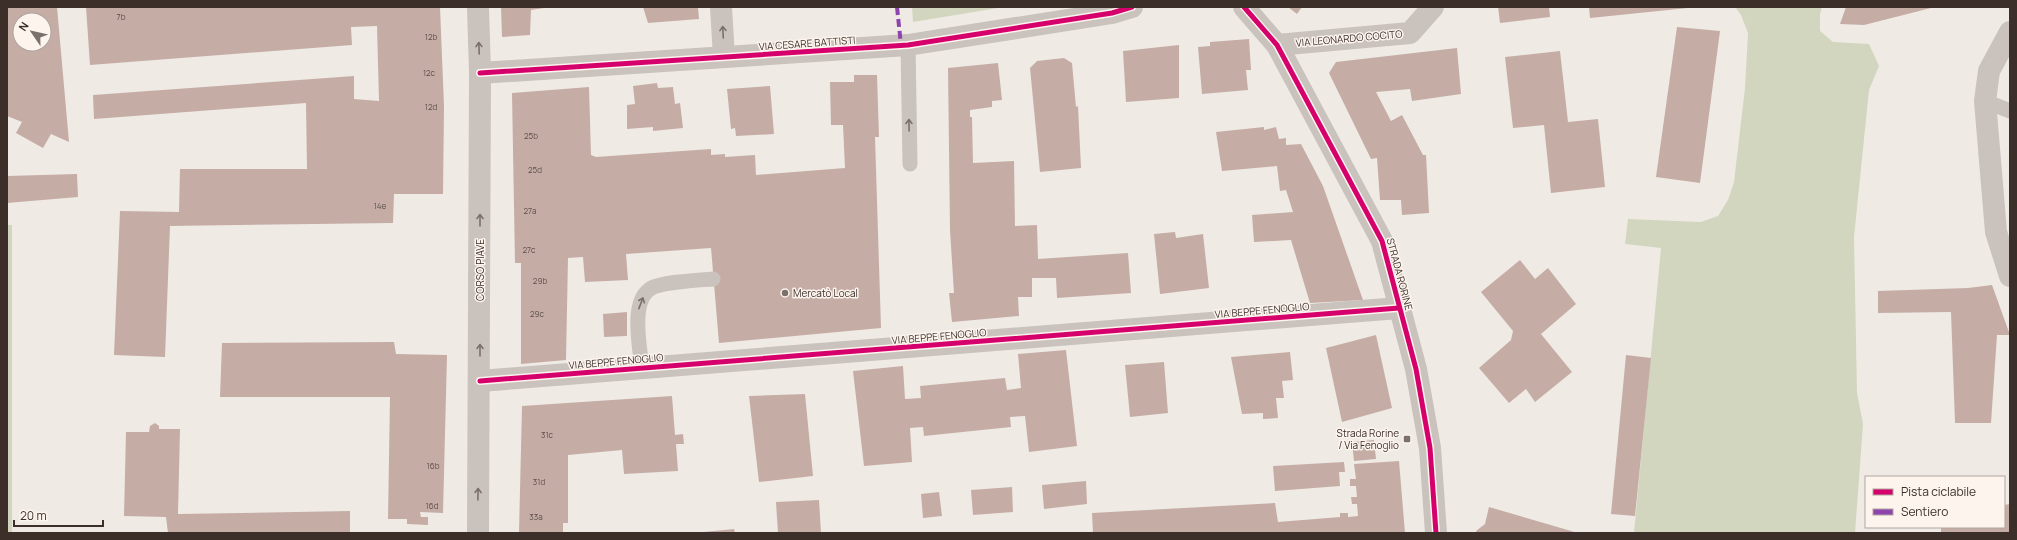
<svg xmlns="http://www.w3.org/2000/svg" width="2017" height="540" font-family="Manrope,sans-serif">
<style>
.green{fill:#d2d6be}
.building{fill:#c5ada6;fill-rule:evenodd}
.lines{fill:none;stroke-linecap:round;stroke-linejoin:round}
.service{stroke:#c9c2bd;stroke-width:15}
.minor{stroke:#c9c2bd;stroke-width:22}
.quiet{stroke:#8e44ad;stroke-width:4;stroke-dasharray:8 4;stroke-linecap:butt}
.cycleway-casing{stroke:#fcf4ed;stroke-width:8}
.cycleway{stroke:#d6006c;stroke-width:5}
.oneway{stroke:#7b716c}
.poi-dot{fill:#7b706b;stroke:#fcf4ed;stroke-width:1.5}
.labels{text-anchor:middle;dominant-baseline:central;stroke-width:3;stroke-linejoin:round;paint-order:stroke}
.number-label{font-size:8px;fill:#5e4e49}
.street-label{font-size:10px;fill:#3c2f2a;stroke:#fcf4ed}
.poi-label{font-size:10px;fill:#3c2f2a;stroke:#fcf4ed;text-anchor:start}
</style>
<rect width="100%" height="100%" fill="#f0eae5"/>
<g class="green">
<polygon points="912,7 1004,7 913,22"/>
<polygon points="1735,7 1822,7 1820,14 1820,31 1833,42 1869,44 1879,66 1869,90 1854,237 1857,393 1863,424 1855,533 1634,533 1661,248 1625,244 1628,219 1701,222 1718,216 1728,200 1734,182 1745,88 1748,33 1741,15"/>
<rect x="7" y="225" width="5" height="308"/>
</g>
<g class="building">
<path d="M 7,7 L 57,7 L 69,142 L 51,134 L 43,148 L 16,133 L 22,122 L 7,116 ZM 20,20 L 44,20 L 44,44 L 20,44 Z"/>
<polygon points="86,7 440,7 444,106 443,194 394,194 393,223 170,226 165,357 114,355 120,211 179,212 180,169 307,169 306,103 94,119 93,95 354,76 354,99 379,101 377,26 351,27 352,45 90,65"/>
<polygon points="501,7 544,7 544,8 531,10 530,35 502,37"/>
<polygon points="643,7 698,7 699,19 648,23"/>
<polygon points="1288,7 1302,7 1297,14"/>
<polygon points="1498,7 1549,7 1550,17 1500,23"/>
<polygon points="1589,7 1688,7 1688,8 1590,18"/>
<polygon points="1846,7 1931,7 1931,8 1864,25 1840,24"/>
<polygon points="1677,27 1720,31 1700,183 1656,177"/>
<polygon points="1249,39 1251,70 1246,70 1248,90 1202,94 1198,47 1210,46 1210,42"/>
<polygon points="1179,45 1179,98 1126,102 1123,51"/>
<polygon points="1457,48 1461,94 1412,101 1410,89 1376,92 1391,121 1402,115 1423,155 1426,155 1429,213 1402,215 1401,200 1380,200 1377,158 1371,159 1329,73 1336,62"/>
<polygon points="1560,51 1568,122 1598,119 1605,187 1551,193 1544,125 1513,128 1505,57"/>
<polygon points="1064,58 1072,63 1076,107 1078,106 1081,168 1040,172 1030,68 1037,61"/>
<polygon points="998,63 1002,100 992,101 992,107 970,110 970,117 972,117 973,163 1014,161 1015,226 1037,225 1038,259 1128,253 1131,293 1057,298 1056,278 1032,278 1032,297 1018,297 1019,316 952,322 949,293 954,293 950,230 948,68"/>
<polygon points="854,75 877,75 879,137 875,137 881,328 719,343 711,248 626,254 628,280 585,282 583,257 568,258 566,360 521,364 521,263 515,263 512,93 589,87 591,155 596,157 711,149 711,155 725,154 725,157 755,155 756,175 845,168 843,125 831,125 830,82 854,82"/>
<polygon points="657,83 658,88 673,87 675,104 680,103 683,128 653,131 653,127 627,129 627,105 635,104 633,86"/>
<polygon points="770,86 774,134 736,136 735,128 731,129 727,89"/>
<polygon points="1264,127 1264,130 1276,127 1279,139 1286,138 1286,145 1301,144 1323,186 1363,300 1310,303 1291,240 1254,242 1252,215 1293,212 1286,190 1280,191 1277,166 1222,171 1216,132"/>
<polygon points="77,174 78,197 7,203 7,176"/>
<polygon points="1175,232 1176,238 1203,234 1209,288 1160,294 1154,234"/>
<polygon points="1520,260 1535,279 1548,268 1576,304 1541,334 1572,372 1535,402 1526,389 1509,403 1479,368 1511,340 1513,331 1481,292"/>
<polygon points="1992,285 2010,335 1997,335 1991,423 1955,423 1951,312 1878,313 1878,291 1968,288"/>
<polygon points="627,312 627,336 604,337 603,314"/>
<polygon points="1376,335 1392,408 1342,422 1326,348"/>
<polygon points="394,342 396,354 447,355 443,513 420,512 421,517 428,517 428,525 407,524 407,519 388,519 390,397 220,397 222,343"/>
<polygon points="1066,350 1077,446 1029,452 1025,416 1010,417 1011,427 924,436 923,427 910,428 912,462 864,466 853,371 903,366 905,399 921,398 920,386 1005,378 1007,390 1021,388 1018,354"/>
<polygon points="1290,352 1293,380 1282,381 1284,398 1276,398 1278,418 1263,419 1263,413 1242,414 1231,357"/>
<polygon points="1626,355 1651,358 1635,516 1611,514"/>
<polygon points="1164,362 1168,413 1130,417 1125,365"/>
<polygon points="805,394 813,476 759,482 749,396"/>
<polygon points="672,396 675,435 683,434 684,444 676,444 678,471 624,474 622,450 568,455 568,523 563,523 563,533 519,533 522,406"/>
<polygon points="155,423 159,426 159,429 180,429 178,514 350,511 350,533 168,533 166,517 124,516 126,432 149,432 150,426"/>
<polygon points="1374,440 1376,459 1354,461 1352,442"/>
<polygon points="1399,461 1405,533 1093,533 1092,513 1275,503 1278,522 1340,517 1340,513 1348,513 1348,517 1358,516 1357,504 1352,504 1351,497 1357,497 1356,486 1350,486 1350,479 1356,479 1354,464"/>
<polygon points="1344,462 1345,472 1339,472 1340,486 1275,491 1273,466"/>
<polygon points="1086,481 1087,504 1044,509 1042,485"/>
<polygon points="1012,487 1013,512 973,515 971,490"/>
<polygon points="939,492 942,516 923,518 921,494"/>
<polygon points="819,500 821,533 778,533 776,502"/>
<polygon points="2010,504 2010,533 1941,533 1941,527 2004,527 2004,505"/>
<polygon points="1489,507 1578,533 1477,533 1476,531 1485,524"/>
<polygon points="734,529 735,533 703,533 703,532"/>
</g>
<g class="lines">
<g class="service">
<polyline points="908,45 910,164"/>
<polyline points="1985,101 2010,111"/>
<path d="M 642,368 C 640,348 630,302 650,289 C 660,282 700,280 713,279"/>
</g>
<g class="minor">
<polyline points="721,7 724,57"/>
<polyline points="1244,7 1277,45 1382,241 1416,369 1430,448 1436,533"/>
<polyline points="2010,32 1989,71 1985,101 1996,232 2010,276"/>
<polyline points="1277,45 1410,33 1433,7"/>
<polyline points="480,73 908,45 1112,13 1132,7"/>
<polyline points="480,381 1399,308"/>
<polyline points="478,533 480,73 478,7"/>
</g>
<polyline class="quiet" points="897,7 901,45"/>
<defs>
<g id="cycleway">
<polyline points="1244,7 1277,45 1382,241 1416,369 1430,448 1436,533"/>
<polyline points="480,73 908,45 1112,13 1132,7"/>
<polyline points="480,381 1399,308"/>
</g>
</defs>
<use href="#cycleway" class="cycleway-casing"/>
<use href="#cycleway" class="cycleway"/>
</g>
<defs><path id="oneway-shaft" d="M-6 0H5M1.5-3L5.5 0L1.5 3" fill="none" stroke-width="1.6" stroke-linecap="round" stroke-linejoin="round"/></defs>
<g class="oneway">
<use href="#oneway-shaft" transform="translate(723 32) rotate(-93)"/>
<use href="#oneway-shaft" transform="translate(479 48) rotate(-92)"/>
<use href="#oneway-shaft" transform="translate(909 125) rotate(-91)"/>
<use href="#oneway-shaft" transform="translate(480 220) rotate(-90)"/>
<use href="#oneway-shaft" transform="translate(641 303) rotate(-69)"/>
<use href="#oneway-shaft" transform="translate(480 350) rotate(-90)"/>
<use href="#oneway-shaft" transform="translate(478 494) rotate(-89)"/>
</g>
<g class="poi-dot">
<circle cx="785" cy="293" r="4"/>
<rect x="1403" y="435" width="8" height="8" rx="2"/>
</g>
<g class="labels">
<g class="number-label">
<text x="121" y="16">7b</text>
<text x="431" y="36">12b</text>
<text x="429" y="72">12c</text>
<text x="431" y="106">12d</text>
<text x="531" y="135">25b</text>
<text x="535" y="169">25d</text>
<text x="380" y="205">14e</text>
<text x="530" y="210">27a</text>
<text x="529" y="249">27c</text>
<text x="540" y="280">29b</text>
<text x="537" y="313">29c</text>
<text x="547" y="434">31c</text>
<text x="433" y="465">16b</text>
<text x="539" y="481">31d</text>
<text x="432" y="505">16d</text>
<text x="536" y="516">33a</text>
</g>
<g class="street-label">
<text transform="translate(1349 38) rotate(-5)">VIA LEONARDO COCITO</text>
<text transform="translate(807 43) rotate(-4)">VIA CESARE BATTISTI</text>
<text transform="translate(480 270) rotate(-90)">CORSO PIAVE</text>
<text transform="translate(1400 274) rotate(75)">STRADA RORINE</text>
<text transform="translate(1262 310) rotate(-5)">VIA BEPPE FENOGLIO</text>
<text transform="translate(939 336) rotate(-5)">VIA BEPPE FENOGLIO</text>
<text transform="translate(616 361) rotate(-5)">VIA BEPPE FENOGLIO</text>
</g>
<g class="poi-label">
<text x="793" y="293">Mercatò Local</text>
<text x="1399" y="433" text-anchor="end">Strada Rorine<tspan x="1399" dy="12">/ Via Fenoglio</tspan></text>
</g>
</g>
<rect width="2017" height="540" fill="none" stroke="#3c2f2a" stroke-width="16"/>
<rect x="1865" y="476" width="140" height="52" fill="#fcf4ed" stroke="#afa59f"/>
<rect x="1873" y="489" width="20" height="6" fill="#d6006c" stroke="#afa59f"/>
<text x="1901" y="496" font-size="12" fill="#3c2f2a">Pista ciclabile</text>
<rect x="1873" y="509" width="20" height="6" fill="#8e44ad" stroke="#afa59f"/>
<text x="1901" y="516" font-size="12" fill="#3c2f2a">Sentiero</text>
<g transform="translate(32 32) rotate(304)"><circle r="19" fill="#fcf4ed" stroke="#afa59f"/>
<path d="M0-3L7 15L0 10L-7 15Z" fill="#7b706b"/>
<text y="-6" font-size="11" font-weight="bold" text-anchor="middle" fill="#3c2f2a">N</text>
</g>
<path d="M14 520v6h89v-6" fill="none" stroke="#3c2f2a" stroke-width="2"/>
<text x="20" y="520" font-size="12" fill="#3c2f2a" stroke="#fcf4ed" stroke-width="3" paint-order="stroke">20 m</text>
</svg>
